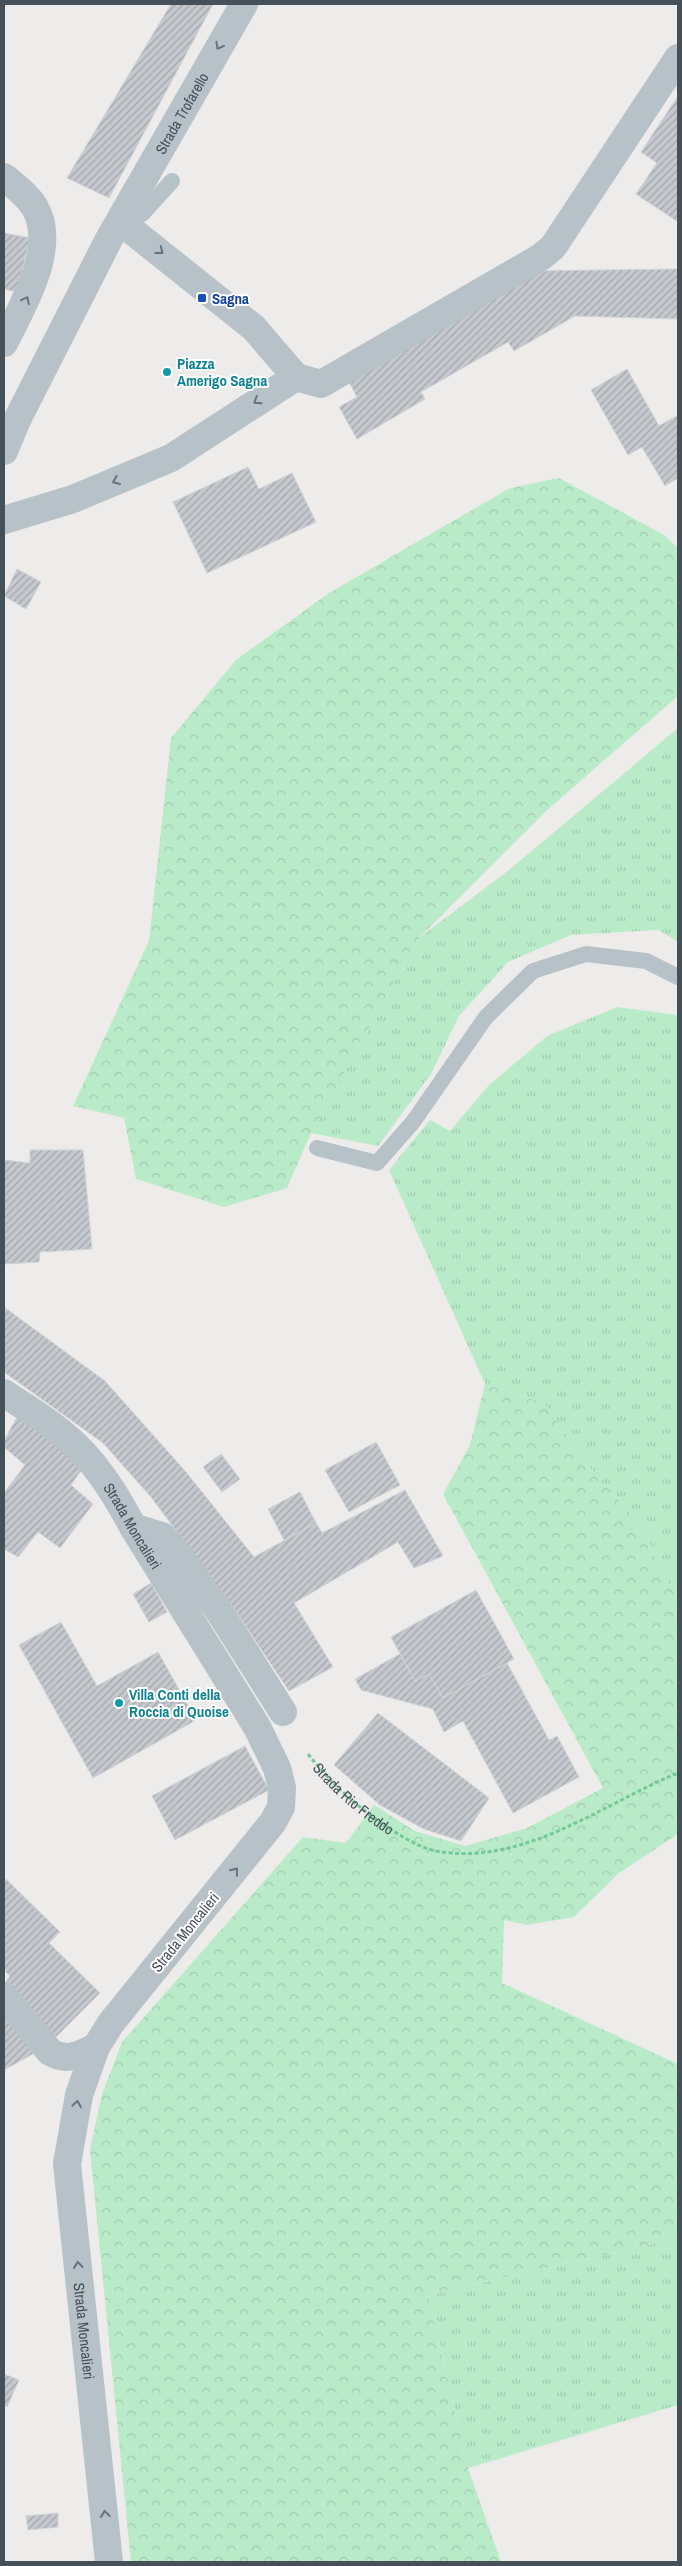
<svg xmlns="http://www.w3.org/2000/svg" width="682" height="2566" font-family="'Archivo Narrow',sans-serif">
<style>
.grass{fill:url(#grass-tufts)}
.forest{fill:url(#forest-crowns)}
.building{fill:url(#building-hatch);stroke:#cfd2d7}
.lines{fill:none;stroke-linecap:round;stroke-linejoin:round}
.path{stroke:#74c798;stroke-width:3;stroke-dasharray:4 2.5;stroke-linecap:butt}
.service{stroke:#b7c1c8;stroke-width:16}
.minor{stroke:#b7c1c8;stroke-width:28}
.oneway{stroke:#67727a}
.transit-dot{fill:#1a4fb4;stroke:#fff;stroke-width:2}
.culture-dot{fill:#0f9aa8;stroke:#fff;stroke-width:2}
.labels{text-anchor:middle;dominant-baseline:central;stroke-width:4;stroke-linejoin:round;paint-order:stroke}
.street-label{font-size:15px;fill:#455058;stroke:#fff}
.transit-label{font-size:15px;font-weight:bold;fill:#164399;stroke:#fff;text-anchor:start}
.culture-label{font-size:15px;font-weight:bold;fill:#0d838f;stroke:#fff;text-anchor:start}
</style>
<defs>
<pattern id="grass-tufts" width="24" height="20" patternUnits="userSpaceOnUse" patternTransform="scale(1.25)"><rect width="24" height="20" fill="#baebc9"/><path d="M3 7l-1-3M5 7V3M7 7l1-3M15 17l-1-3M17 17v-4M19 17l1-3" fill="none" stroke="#a1cbaf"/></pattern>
<pattern id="forest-crowns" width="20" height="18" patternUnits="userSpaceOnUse" patternTransform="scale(1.25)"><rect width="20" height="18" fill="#baebc9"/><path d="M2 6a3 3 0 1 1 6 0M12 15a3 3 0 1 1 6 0" fill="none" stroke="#a1cbaf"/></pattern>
<pattern id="building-hatch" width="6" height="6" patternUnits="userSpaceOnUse" patternTransform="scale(1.25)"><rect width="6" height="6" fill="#c5c9ce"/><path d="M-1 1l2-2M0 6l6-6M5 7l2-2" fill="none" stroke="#a2a6aa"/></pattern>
</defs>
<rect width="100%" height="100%" fill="#eeebeb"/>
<g class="grass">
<polygon points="678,728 678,942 659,930 571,935 508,962 459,1016 431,1074 378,1146 311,1133 419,938 509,870"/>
<polygon points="617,1007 678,1015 678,1589 670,1587 636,1519 594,1473 544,1403 485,1384 389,1170 430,1120 450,1131 489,1085 547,1036"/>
<polygon points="678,2238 678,2405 468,2468 428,2295"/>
</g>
<g class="forest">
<polygon points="559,478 664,535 678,548 678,696 546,811 419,938 311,1133 287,1188 224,1207 136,1179 124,1118 73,1106 149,941 171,738 236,660 329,593 510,488"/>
<polygon points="485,1384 544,1403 594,1473 636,1519 670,1587 678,1589 678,1834 618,1874 574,1917 527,1925 504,1920 502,1983 678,2064 678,2238 428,2295 468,2468 501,2562 131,2562 90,2150 102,2094 122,2042 303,1837 346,1843 374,1805 415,1831 465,1846 527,1828 603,1788 443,1494 470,1445"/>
</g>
<g class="building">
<polygon points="171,4 213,4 109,198 67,178"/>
<polygon points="678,96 678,222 636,194 657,163 641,152"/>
<polygon points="4,233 30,238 17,292 4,289"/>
<polygon points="678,269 678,319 575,316 514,351 508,342 421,392 425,399 357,439 339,407 357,397 347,378 531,271"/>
<polygon points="627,369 659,426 678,415 678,478 665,486 642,447 628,455 591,390"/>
<polygon points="248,467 259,489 292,473 316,522 207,573 173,502"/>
<polygon points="17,569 41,582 26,609 4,596"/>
<polygon points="30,1150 83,1150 92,1249 40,1252 39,1262 4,1264 4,1160 30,1163"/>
<polygon points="4,1307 105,1381 186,1472 254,1557 316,1523 322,1533 405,1490 443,1556 414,1568 398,1542 294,1603 333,1667 289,1691 235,1610 151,1497 103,1443 4,1372"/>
<polygon points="19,1413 84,1466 71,1485 93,1504 60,1548 38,1532 18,1557 4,1549 4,1493 25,1465 4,1447 4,1441"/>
<polygon points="376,1442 400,1485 349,1512 325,1470"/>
<polygon points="221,1454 240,1479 222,1492 203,1467"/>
<polygon points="300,1492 316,1523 284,1540 268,1509"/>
<polygon points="151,1583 167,1612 149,1622 133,1594"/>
<polygon points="476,1590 514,1659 443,1698 429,1674 415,1681 391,1637"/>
<polygon points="61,1622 97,1686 158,1652 196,1720 93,1778 19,1645"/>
<polygon points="400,1654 415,1681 429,1674 443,1698 507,1663 549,1740 557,1736 579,1777 513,1813 463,1721 444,1732 433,1709 361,1690 355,1679"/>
<polygon points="378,1713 489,1798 461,1841 424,1829 380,1805 334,1765"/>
<polygon points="245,1746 269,1790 175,1840 152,1796"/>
<polygon points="6,1879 60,1932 49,1943 100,1993 56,2037 4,1985 10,1976 4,1970 4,1882"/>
<polygon points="4,2010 40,2050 4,2070"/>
<polygon points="4,2374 19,2380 7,2407 4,2405"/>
<polygon points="58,2513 58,2527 28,2530 26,2516"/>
</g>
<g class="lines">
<path class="path" id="s1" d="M 308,1754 C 329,1781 352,1802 380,1822 C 394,1832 419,1848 436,1851 C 523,1867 602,1804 678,1773"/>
<g class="service">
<polyline points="121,222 142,214 172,181"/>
<polyline points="317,1148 377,1163 413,1122 486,1017 533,971 586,954 646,961 678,977"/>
</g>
<g class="minor">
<path d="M 4,177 C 14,185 27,195 34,206 C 59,246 22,307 4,343"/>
<polyline points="296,377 321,384 541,257 553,247 678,58"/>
<path id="s2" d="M 4,451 L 17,420 L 109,239 L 244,4"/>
<polyline points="4,520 73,499 171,458 296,377 254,328 121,222"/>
<path id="s3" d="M 4,1393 C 24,1407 46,1419 64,1435 C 94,1459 115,1493 133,1527 L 257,1727 L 277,1768 L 282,1788 L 281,1807 L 273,1822 L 111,2023 L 96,2047 L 79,2095 L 67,2164 L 109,2562"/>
<polyline points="133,1527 162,1536 181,1558 219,1611 283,1712"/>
<path d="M 4,1996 L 50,2052 C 67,2062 80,2055 96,2047"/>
</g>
</g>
<defs><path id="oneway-chevron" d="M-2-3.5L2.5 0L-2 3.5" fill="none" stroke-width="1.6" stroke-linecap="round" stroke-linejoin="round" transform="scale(1.25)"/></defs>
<g class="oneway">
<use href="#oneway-chevron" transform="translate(219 46) rotate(119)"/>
<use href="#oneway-chevron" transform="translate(160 251) rotate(38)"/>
<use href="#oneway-chevron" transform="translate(26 300) rotate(-63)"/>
<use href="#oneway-chevron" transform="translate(257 401) rotate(147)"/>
<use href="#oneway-chevron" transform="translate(116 481) rotate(157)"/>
<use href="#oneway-chevron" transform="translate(235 1871) rotate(-52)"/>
<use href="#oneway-chevron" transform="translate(77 2104) rotate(-80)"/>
<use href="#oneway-chevron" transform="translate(78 2265) rotate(-97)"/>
<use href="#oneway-chevron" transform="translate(105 2514) rotate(-96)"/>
</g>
<rect class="transit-dot" x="197" y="293" width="10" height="10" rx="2.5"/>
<g class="culture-dot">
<circle cx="167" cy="372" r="5"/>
<circle cx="119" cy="1703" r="5"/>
</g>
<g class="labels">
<g class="street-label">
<text stroke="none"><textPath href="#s2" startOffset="382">Strada Trofarello</textPath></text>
<text stroke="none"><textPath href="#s3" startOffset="188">Strada Moncalieri</textPath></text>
<text stroke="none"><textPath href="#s1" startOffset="64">Strada Rio Freddo</textPath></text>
<text transform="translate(185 1932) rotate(-51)">Strada Moncalieri</text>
<text stroke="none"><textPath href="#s3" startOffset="1102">Strada Moncalieri</textPath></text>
</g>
<g class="transit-label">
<text x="212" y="298">Sagna</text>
</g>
<g class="culture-label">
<text x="177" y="363">Piazza<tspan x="177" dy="17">Amerigo Sagna</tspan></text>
<text x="129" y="1694">Villa Conti della<tspan x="129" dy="17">Roccia di Quoise</tspan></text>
</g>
</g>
<rect width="682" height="2566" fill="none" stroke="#455058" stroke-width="10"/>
</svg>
